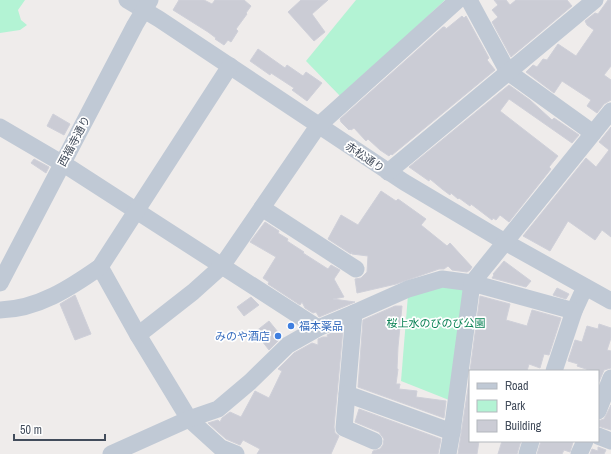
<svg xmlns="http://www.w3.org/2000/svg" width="611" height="454" font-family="'Archivo Narrow','Noto Sans JP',sans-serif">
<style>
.green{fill:#b3f3d4}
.building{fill:#cbccd5;stroke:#cfd0d9}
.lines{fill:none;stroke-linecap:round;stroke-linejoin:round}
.minor{stroke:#c0c9d5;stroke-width:17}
.shop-dot{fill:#3f7fe0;stroke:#fff;stroke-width:1.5}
.labels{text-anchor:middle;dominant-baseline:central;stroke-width:3.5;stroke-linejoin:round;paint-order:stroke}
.street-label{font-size:11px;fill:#424c5b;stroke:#fff}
.park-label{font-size:11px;fill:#0c8356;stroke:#fff}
.shop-label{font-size:11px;fill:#366cbe;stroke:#fff;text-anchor:start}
</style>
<rect width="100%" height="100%" fill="#efeceb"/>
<g class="green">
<polygon points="0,0 25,0 18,10 21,20 27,25 20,30 0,33"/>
<polygon points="356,0 445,0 341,97 306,61"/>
<polygon points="443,284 469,285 454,402 401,381 408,295"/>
</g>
<g class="building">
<polygon points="179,0 204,0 212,4 215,0 244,0 251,6 246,13 247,14 236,29 238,31 231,42 228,40 224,45 215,39 216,38 208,32 173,10"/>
<polygon points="301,0 328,0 312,14 325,32 314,41 288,12"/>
<polygon points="494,0 506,0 510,5 516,0 567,0 572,6 511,57 492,22 498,17 492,10 498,5"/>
<polygon points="608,0 611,0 611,66 604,75 611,80 611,100 604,104 597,113 587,106 591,100 562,81 554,93 526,72 533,65 537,67 543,59 547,60 558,44 576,56 594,30 587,25 585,21 595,13 598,14"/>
<polygon points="462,16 464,18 466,16 489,58 487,60 495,70 392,155 391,154 389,156 380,150 368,139 366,141 354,128 351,130 350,129 349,130 341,122 340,119 443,27 445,27 446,29"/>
<polygon points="258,49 285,68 287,65 303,76 306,72 322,83 307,101 292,90 294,88 271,73 270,75 250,61"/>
<polygon points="509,85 530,100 552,120 554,118 579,135 572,143 509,99 500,111 558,156 549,167 551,169 509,222 500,215 496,220 493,218 492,220 471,204 470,206 459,198 458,199 451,193 450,195 442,189 430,179 429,181 409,167"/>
<polygon points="53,114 70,124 64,135 47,126"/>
<polygon points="611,127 611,237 602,230 595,240 568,221 550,251 523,236 586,158 596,167 609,150 599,142"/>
<polygon points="34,159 49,167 46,173 31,163"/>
<polygon points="381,191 396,201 398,199 426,219 421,225 447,246 450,243 472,267 470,270 467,272 452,270 448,266 444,269 439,269 396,284 357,293 355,279 361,278 367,272 368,256 352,254 352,252 351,254 328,239 341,215 358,225"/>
<polygon points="265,222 279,231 278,233 288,239 287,241 304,252 303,253 328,269 331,265 340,270 334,279 344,297 333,299 355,302 319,317 316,312 313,313 305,308 302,302 300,305 268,284 269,282 263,278 276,257 250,242"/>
<polygon points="504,261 531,281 526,287 492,278 494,275 493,274"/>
<polygon points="557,288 569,294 566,299 553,295"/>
<polygon points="75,295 91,334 75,340 60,304"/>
<polygon points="480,296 510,304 506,320 527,326 532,310 561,318 549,355 544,354 540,368 529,364 527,371 470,371"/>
<polygon points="251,297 259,305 244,316 237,307"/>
<polygon points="395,306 402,306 398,347 397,369 398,369 396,384 400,384 399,389 417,391 416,397 446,401 444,418 358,387 363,320"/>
<polygon points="269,321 282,337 269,350 255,332"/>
<polygon points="599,324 611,328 611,338 607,350 611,351 611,368 604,370 598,384 598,371 592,371 577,366 578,364 568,361 575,340 582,342 587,326 598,329"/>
<polygon points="341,329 343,329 334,427 335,433 339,436 331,454 257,454 260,449 243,440 240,445 226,439 208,423 218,420 220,422 222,418 230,412 241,417 255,391 269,398 282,371 278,369 294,353 312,343 318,345 318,339 323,337 328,337 327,335"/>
<polygon points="470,375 470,441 479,441 477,454 458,454"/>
<polygon points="611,405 611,430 598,426 598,421 604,419"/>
<polygon points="359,409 441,439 438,454 372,454 373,451 380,449 383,445 384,439 379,432 355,422"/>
<polygon points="502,441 521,441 517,454 498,454"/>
<polygon points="541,441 570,441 573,442 570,452 564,450 562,454 537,454"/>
<polygon points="598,447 606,450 604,454 590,454 592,449 598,451"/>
</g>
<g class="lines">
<g class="minor">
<polyline points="127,0 159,19 404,182 505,242 611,301"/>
<polyline points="469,0 508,72 593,133"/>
<polyline points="0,127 70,168 318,328"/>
<polyline points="388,172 595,0"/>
<polyline points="262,208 356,269"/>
<polyline points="100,267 138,335 189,419 221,448 236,454"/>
<polyline points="0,283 135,25 150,0"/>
<path d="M 0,310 C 38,309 70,288 100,267 L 230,66"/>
<polyline points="354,313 344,428 374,441"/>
<polyline points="138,335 193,292 222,266 318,126 458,0"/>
<polyline points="554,371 574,311 585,287"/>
<polyline points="347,394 452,432"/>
<polyline points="598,411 611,378"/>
<polyline points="598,436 611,441"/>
<polyline points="111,454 189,419 218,409 250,382 288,345 318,328 354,313 408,289 442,279 472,283 574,311"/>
<polyline points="448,454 452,432 472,283 611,111"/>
<polyline points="527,454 531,441"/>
<polyline points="579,454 585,441"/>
</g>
</g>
<g class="shop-dot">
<circle cx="291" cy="326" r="4"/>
<circle cx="278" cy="336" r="4"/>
</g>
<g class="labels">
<g class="street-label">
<text transform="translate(74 141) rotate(-62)">西福寺通り</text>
<text transform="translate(365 157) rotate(34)">赤松通り</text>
</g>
<g class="park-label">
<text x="436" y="323">桜上水のびのび公園</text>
</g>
<g class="shop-label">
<text x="299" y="326">福本薬品</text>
<text x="270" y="336" text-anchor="end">みのや酒店</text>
</g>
</g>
<rect x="469" y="370" width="130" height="72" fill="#ffffff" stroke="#b3b7bd"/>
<rect x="477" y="383" width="20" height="6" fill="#c0c9d5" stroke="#b3b7bd"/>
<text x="505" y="390" font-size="12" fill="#424c5b">Road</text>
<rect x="477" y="400" width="20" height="12" fill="#b3f3d4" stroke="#b3b7bd"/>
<text x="505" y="410" font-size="12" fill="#424c5b">Park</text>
<rect x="477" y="420" width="20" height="12" fill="#cbccd5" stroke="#b3b7bd"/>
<text x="505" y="430" font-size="12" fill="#424c5b">Building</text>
<path d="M14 434v6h91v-6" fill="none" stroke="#424c5b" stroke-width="2"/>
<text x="20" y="434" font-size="12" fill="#424c5b" stroke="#ffffff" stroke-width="3" paint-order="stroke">50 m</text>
</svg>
